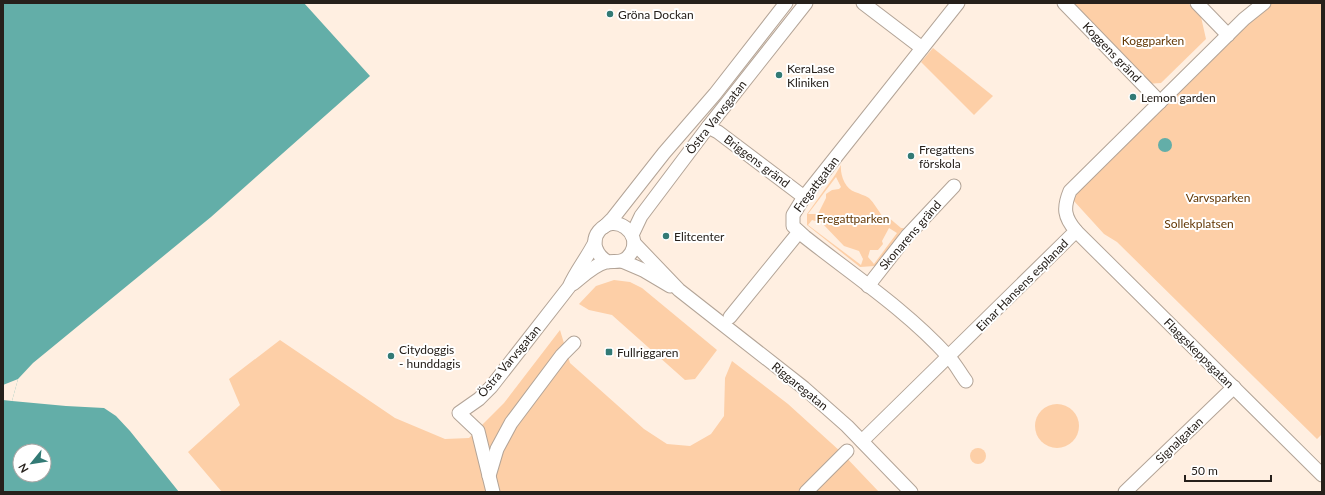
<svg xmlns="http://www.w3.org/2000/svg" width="1325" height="495" font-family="Lato,sans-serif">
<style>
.green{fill:#fdcfa7;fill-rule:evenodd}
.water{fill:#63aea8;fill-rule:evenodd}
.pier{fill:#ffefe1}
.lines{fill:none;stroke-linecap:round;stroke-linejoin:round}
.street-casing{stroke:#b3a497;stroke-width:15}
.street{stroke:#fff;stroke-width:13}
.poi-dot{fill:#327a75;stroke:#fff;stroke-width:1.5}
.labels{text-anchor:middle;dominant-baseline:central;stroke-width:4;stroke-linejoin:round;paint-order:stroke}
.poi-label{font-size:12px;fill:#26201b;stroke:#fff;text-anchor:start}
.park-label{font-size:12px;fill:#633805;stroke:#fff}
.street-label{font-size:12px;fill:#26201b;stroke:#fff}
</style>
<rect width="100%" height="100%" fill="#ffefe1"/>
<g class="green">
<polygon points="1068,3 1188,3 1201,17 1206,39 1161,83 1146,84"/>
<polygon points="1270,3 1322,3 1322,434 1317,439 1117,242 1104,234 1073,200 1077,193 1258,13"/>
<polygon points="933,48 993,96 974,115 921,62"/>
<path d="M 841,165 C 840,175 845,189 855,192 C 860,194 864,195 869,198 C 874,203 878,210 882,216 L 888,217 L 901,228 L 904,228 L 875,266 L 860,267 L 807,225 L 807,214 L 835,175 ZM 836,177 L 841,187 L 839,189 L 832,190 L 826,194 L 826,198 L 818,214 L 808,214 ZM 812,220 L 822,223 L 844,246 L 859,251 L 863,259 L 861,265 L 808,225 ZM 889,228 L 897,233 L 874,264 L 868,257 L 870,250 L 878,250 L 883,244 L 882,241 Z"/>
<polygon points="614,280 630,282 642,288 717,350 695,379 685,380 612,315 589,310 579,304 596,286"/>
<polygon points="560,330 570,363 644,429 667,444 690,446 711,434 724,416 725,378 732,361 788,404 841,452 879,492 222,492 188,452 240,405 229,379 280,340 395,418 445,439 469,438 504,403"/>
<circle cx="1057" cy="426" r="22"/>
<circle cx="978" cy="456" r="8"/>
</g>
<g class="water">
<path d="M 3,3 L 304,3 L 370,76 L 211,217 L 33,363 L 18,379 L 12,401 L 66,406 L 104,408 L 116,416 L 130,431 L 179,492 L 3,492 ZM 20,451 L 44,451 L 44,475 L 20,475 Z"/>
<circle cx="1165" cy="145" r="7"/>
</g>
<polygon class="pier" points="18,379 12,401 3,400 3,385"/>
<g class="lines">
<defs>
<g id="street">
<polyline points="863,3 922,48"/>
<path d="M 958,3 L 804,197 L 793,215 L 793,226 L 805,237 C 853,275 906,310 948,356 C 955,363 960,373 966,381"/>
<polyline points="1064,3 1160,102"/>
<polyline points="1197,3 1228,35"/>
<polyline points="708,127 718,132 804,197"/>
<polyline points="604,227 613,218 664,153 715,94 786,3"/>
<polyline points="1076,231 1322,475"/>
<polyline points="632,235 641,216 708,127 806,3"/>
<polyline points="634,243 679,290 804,388 847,426 911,492"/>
<polyline points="622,261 643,270 670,286"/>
<path d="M 573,284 C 583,276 594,265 606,262 C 616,260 623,265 631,253 C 643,233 614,212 599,231 C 590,242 597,256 608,262"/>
<polyline points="868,286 907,236 954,186"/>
<polyline points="730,317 799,232"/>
<path d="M 862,441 L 1076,231 C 1064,217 1063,208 1070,191 L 1244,19 L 1264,3"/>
<polyline points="489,476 497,449 511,423 562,355 574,343"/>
<path d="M 493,492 L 478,431 L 459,413 L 479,399 L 491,387 L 569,287 C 576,271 587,258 595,242"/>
<polyline points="806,492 847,451"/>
<polyline points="1125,492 1234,387"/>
</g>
</defs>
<use href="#street" class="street-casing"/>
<use href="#street" class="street"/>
</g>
<g class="poi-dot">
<circle cx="610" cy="14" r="4"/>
<circle cx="779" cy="75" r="4"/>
<circle cx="1133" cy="97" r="4"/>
<circle cx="911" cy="156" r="4"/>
<circle cx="666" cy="236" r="4"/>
<rect x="605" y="348" width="8" height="8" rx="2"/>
<circle cx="391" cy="356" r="4"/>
</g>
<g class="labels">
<g class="poi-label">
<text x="618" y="14">Gröna Dockan</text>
<text x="787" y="68">KeraLase<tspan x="787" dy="14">Kliniken</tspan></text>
<text x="1141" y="97">Lemon garden</text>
<text x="919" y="149">Fregattens<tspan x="919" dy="14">förskola</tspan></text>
<text x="674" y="236">Elitcenter</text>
<text x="399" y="349">Citydoggis<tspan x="399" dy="14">- hunddagis</tspan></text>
<text x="617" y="352">Fullriggaren</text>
</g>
<g class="park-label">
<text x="1153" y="40">Koggparken</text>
<text x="1218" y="197">Varvsparken</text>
<text x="853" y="218">Fregattparken</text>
<text x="1199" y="223">Sollekplatsen</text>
</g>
<g class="street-label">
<text transform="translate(1112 52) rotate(46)">Koggens gränd</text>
<text transform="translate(716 117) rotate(-52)">Östra Varvsgatan</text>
<text transform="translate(757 161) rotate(37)">Briggens gränd</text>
<text transform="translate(816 184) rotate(-53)">Fregattgatan</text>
<text transform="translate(910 235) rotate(-49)">Skonarens gränd</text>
<text transform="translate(1022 285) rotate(-45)">Einar Hansens esplanad</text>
<text transform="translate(1199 353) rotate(45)">Flaggskeppsgatan</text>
<text transform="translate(509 361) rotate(-50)">Östra Varvsgatan</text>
<text transform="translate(800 386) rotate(39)">Riggaregatan</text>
<text transform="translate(1179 440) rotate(-44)">Signalgatan</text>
</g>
</g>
<rect width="1325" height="495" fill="none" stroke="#26201b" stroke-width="8"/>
<g transform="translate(32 463) rotate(240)"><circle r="19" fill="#ffffff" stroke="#a8a6a4"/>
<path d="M0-3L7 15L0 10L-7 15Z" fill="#327a75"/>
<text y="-6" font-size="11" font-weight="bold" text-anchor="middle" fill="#26201b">N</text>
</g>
<path d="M1185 475v6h86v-6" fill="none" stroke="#26201b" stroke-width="2"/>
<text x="1191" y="475" font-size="12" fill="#26201b" stroke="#ffffff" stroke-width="3" paint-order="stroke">50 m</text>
</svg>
